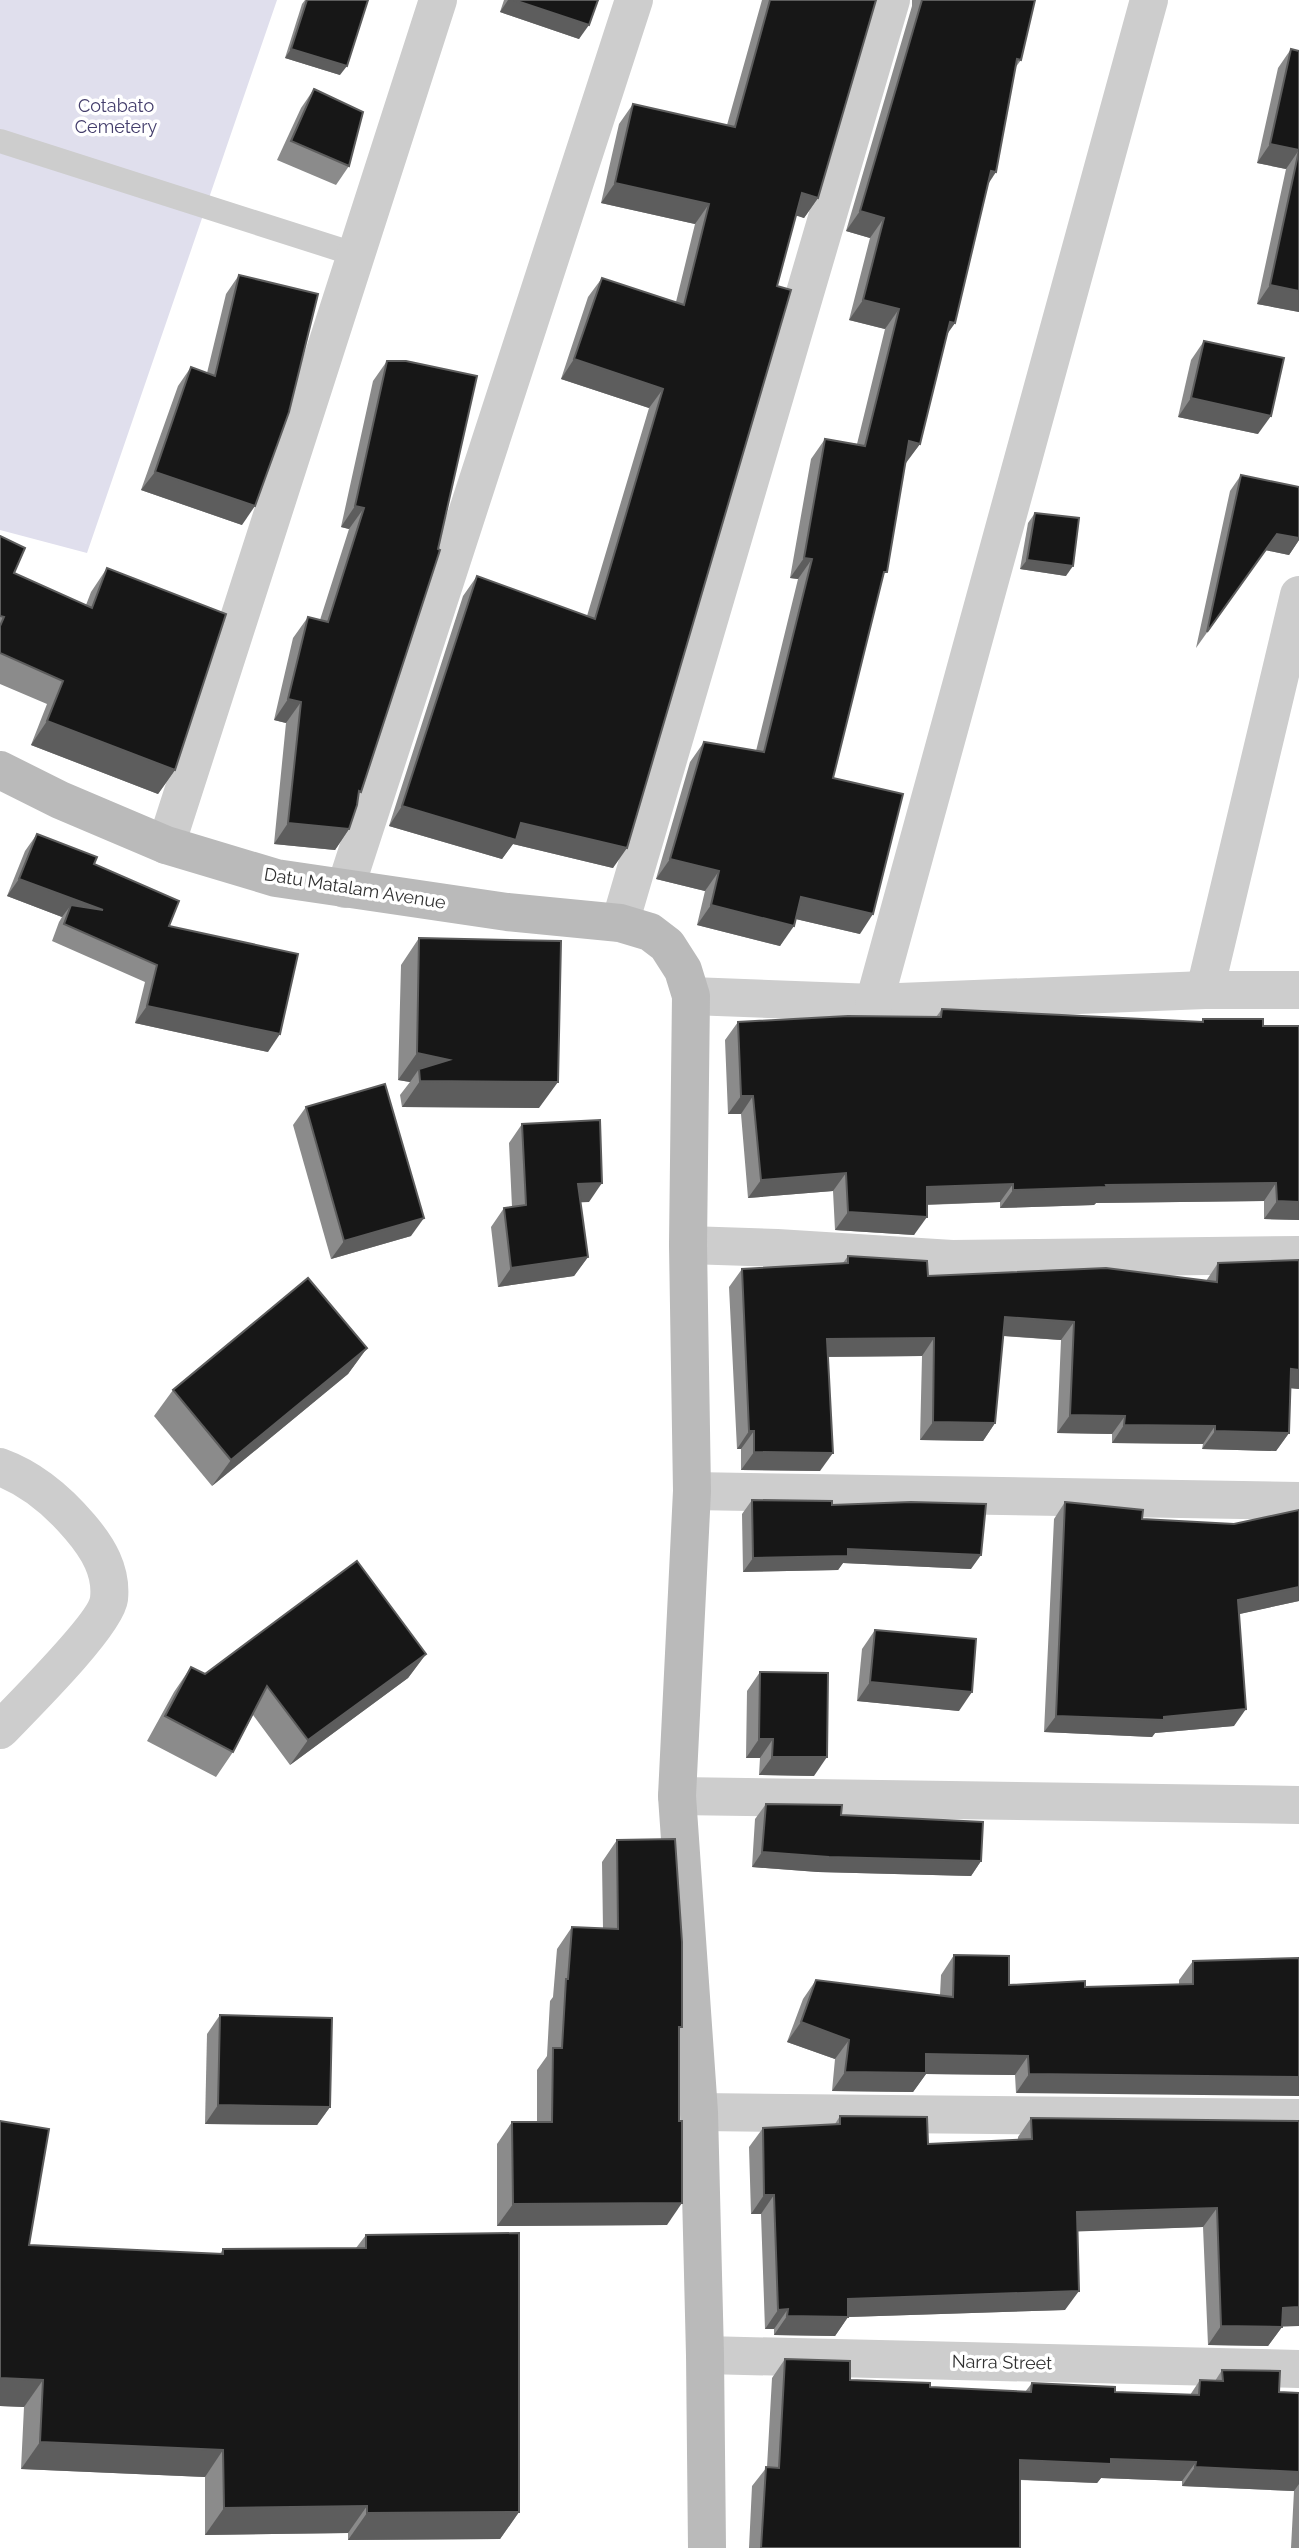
<svg xmlns="http://www.w3.org/2000/svg" width="1299" height="2548" font-family="Raleway,sans-serif">
<style>
.green{fill:#e0dfed}
.lines{fill:none;stroke-linecap:round;stroke-linejoin:round}
.service{stroke:#cdcdcd;stroke-width:24}
.minor{stroke:#cdcdcd;stroke-width:38}
.secondary{stroke:#bababa;stroke-width:38}
.wall{fill:#8b8b8b}
.shaded-wall{fill:#5d5d5d}
.building{fill:#171717;stroke:#5d5d5d;stroke-width:2}
.labels{text-anchor:middle;dominant-baseline:central;stroke-width:7;stroke-linejoin:round;paint-order:stroke}
.park-label{font-size:18px;fill:#443e6c;stroke:#fff}
.street-label{font-size:18px;fill:#303030;stroke:#fff}
</style>
<rect width="100%" height="100%" fill="#fff"/>
<polygon class="green" points="0,0 277,0 87,553 0,530"/>
<g class="lines">
<polyline class="service" points="0,141 357,255"/>
<g class="minor">
<polyline points="166,845 438,0"/>
<polyline points="345,889 634,0"/>
<polyline points="620,923 891,0"/>
<polyline points="1205,990 1299,595"/>
<polyline points="691,996 874,1003 1205,990 1299,990"/>
<polyline points="874,1003 1149,0"/>
<polyline points="688,1245 777,1248 952,1259 1299,1255"/>
<path d="M 0,1467 C 33,1479 58,1501 80,1527 C 98,1548 112,1571 109,1599 C 106,1624 21,1708 0,1730"/>
<polyline points="692,1491 1299,1501"/>
<polyline points="677,1796 1299,1805"/>
<polyline points="699,2112 1299,2118"/>
<polyline points="705,2355 1299,2369"/>
</g>
<polyline class="secondary" points="0,770 60,800 166,845 276,878 507,912 620,923 650,932 667,945 683,970 691,996 688,1245 692,1491 677,1796 699,2112 705,2355 707,2548"/>
</g>
<g class="wall">
<polygon points="305,0 307,0 340,75 285,58 302,4"/>
<polygon points="504,0 598,0 579,39 500,12"/>
<polygon points="762,0 876,0 818,198 804,218 796,215 613,868 513,844 502,859 389,826 463,596 477,576 587,616 649,408 561,379 588,297 602,278 676,302 695,224 601,203 619,124 633,104 727,125"/>
<polygon points="912,0 1035,0 1021,60 1015,68 955,323 947,333 920,444 905,463 883,577 833,778 860,934 796,919 780,946 697,925 705,891 656,879 690,762 704,742 756,751 798,579 790,578 811,459 825,439 857,444 885,329 849,320 870,238 846,231 912,6"/>
<polygon points="1291,49 1299,51 1299,312 1257,304 1286,169 1257,163 1278,68"/>
<polygon points="314,89 349,166 336,185 277,160 301,108"/>
<polygon points="239,275 242,525 141,490 178,386 191,367 207,373 226,294"/>
<polygon points="1204,341 1258,434 1178,417 1191,360"/>
<polygon points="387,361 358,797 349,829 335,850 274,844 286,723 274,720 293,638 308,617 320,620 349,529 341,527 373,381"/>
<polygon points="1241,475 1299,487 1299,540 1289,555 1265,550 1196,648 1230,491"/>
<polygon points="1035,513 1066,576 1020,569 1028,523"/>
<polygon points="0,536 14,573 86,605 91,592 107,568 175,770 158,794 31,745 47,704 0,684"/>
<polygon points="37,834 94,864 169,926 268,1052 135,1023 145,982 52,941 59,922 62,917 7,896 25,851"/>
<polygon points="419,938 539,1108 402,1107 400,1095 410,1082 398,1080 401,965"/>
<polygon points="942,1009 1201,1022 1203,1019 1263,1026 1299,1220 1264,1219 1264,1201 1096,1203 1094,1205 1000,1208 1000,1202 927,1205 914,1235 835,1230 833,1191 748,1198 741,1114 728,1114 725,1040 738,1022 936,1017"/>
<polygon points="306,1107 411,1236 331,1259 293,1125"/>
<polygon points="522,1124 589,1202 580,1202 588,1257 574,1276 498,1287 491,1227 504,1208 512,1207 509,1143"/>
<polygon points="848,1256 928,1276 1206,1281 1218,1263 1299,1389 1290,1388 1289,1433 1276,1451 1202,1449 1203,1444 1112,1443 1112,1434 1057,1433 1061,1340 1003,1336 995,1423 983,1441 920,1440 922,1356 828,1357 820,1471 741,1470 741,1449 737,1449 729,1287 742,1269 843,1263"/>
<polygon points="367,1348 348,1374 212,1486 154,1416 173,1390"/>
<polygon points="752,1500 832,1505 971,1569 843,1563 838,1570 743,1572 742,1514"/>
<polygon points="1065,1502 1142,1519 1234,1524 1299,1510 1299,1601 1239,1614 1234,1726 1155,1733 1152,1737 1044,1732 1054,1519"/>
<polygon points="875,1630 959,1711 857,1701 862,1649"/>
<polygon points="426,1654 408,1678 290,1765 253,1715 233,1752 216,1777 147,1741 174,1692 191,1667 205,1674"/>
<polygon points="760,1672 814,1776 759,1775 760,1758 746,1758 747,1691"/>
<polygon points="766,1804 841,1815 981,1861 971,1876 818,1872 752,1867 755,1819"/>
<polygon points="617,1840 679,2032 667,2225 497,2226 497,2144 512,2122 537,2122 537,2070 547,2056 550,2001 553,1997 557,1949 572,1927 603,1929 602,1862"/>
<polygon points="954,1955 1009,1985 1085,1987 1179,1984 1179,1980 1193,1961 1299,1958 1016,2093 1015,2075 926,2074 913,2092 832,2091 835,2059 787,2042 803,1999 816,1980 940,1995 941,1975"/>
<polygon points="220,2015 330,2107 317,2125 205,2124 207,2034"/>
<polygon points="840,2116 928,2144 1018,2140 1018,2137 1031,2118 1299,2121 1282,2327 1268,2346 1208,2345 1203,2227 1077,2231 1065,2310 848,2317 835,2336 774,2335 774,2329 765,2329 761,2214 751,2214 749,2147 763,2128 835,2124"/>
<polygon points="0,2121 29,2245 220,2254 223,2249 356,2248 366,2235 519,2512 500,2539 348,2540 348,2533 205,2535 205,2477 21,2469 24,2407 0,2406"/>
<polygon points="785,2359 850,2380 930,2387 1025,2392 1032,2383 1115,2392 1190,2395 1200,2380 1215,2381 1222,2370 1279,2392 1299,2393 1299,2548 1291,2548 1294,2491 1182,2486 1182,2481 1101,2478 1097,2483 1020,2480 1020,2548 749,2548 752,2486 767,2467 772,2378"/>
</g>
<g class="shaded-wall">
<polygon points="508,0 514,0 589,25 579,39 500,12"/>
<polygon points="291,49 347,66 340,75 285,58"/>
<polygon points="1270,144 1299,150 1286,169 1257,163"/>
<polygon points="991,171 996,172 983,192"/>
<polygon points="615,183 709,204 695,224 601,203"/>
<polygon points="802,193 818,198 804,218 788,213"/>
<polygon points="860,211 884,218 870,238 846,231"/>
<polygon points="1270,285 1299,291 1299,312 1257,304"/>
<polygon points="863,300 899,309 885,329 849,320"/>
<polygon points="950,322 955,323 941,343"/>
<polygon points="574,359 663,389 649,408 561,379"/>
<polygon points="1191,398 1271,416 1258,434 1178,417"/>
<polygon points="909,441 920,444 906,463 895,461"/>
<polygon points="155,472 255,506 242,525 141,490"/>
<polygon points="355,506 364,508 349,529 341,527"/>
<polygon points="1277,534 1299,538 1299,540 1289,555 1265,550 1196,648"/>
<polygon points="804,558 812,559 798,579 790,578"/>
<polygon points="1027,560 1073,566 1066,576 1020,569"/>
<polygon points="288,699 301,702 286,723 274,720"/>
<polygon points="47,721 175,770 158,794 31,745"/>
<polygon points="402,806 521,823 627,848 613,868 513,844 502,859 389,826"/>
<polygon points="288,823 349,829 335,850 274,844"/>
<polygon points="670,859 719,871 705,891 656,879"/>
<polygon points="19,879 103,910 71,905 62,917 7,896"/>
<polygon points="801,897 873,914 860,934 787,917"/>
<polygon points="711,905 794,926 780,946 697,925"/>
<polygon points="147,1006 280,1034 268,1052 135,1023"/>
<polygon points="417,1053 558,1082 539,1108 402,1107 420,1081 419,1069 410,1082 398,1080"/>
<polygon points="741,1096 753,1096 741,1114 728,1114"/>
<polygon points="846,1173 833,1191 748,1198 761,1180"/>
<polygon points="602,1183 589,1202 565,1203 578,1184"/>
<polygon points="1276,1183 1264,1201 1096,1203 1094,1205 1000,1208 1013,1190 1106,1185"/>
<polygon points="1013,1184 1000,1202 914,1205 927,1187"/>
<polygon points="1277,1201 1299,1202 1299,1220 1264,1219"/>
<polygon points="848,1212 927,1217 914,1235 835,1230"/>
<polygon points="424,1218 411,1236 331,1259 344,1241"/>
<polygon points="588,1257 574,1276 498,1287 511,1268"/>
<polygon points="1005,1317 1074,1322 1061,1340 992,1335"/>
<polygon points="934,1338 922,1356 814,1357 827,1339"/>
<polygon points="367,1348 348,1374 212,1486 231,1460"/>
<polygon points="1291,1369 1299,1370 1299,1389 1278,1387"/>
<polygon points="1070,1415 1125,1416 1112,1434 1057,1433"/>
<polygon points="933,1422 995,1423 983,1441 920,1440"/>
<polygon points="1124,1425 1215,1426 1203,1444 1112,1443"/>
<polygon points="749,1431 754,1431 741,1449 737,1449"/>
<polygon points="1215,1431 1289,1433 1276,1451 1202,1449"/>
<polygon points="754,1452 833,1453 820,1471 741,1470"/>
<polygon points="848,1549 981,1555 971,1569 843,1563 838,1570 743,1572 753,1558"/>
<polygon points="1299,1587 1299,1601 1226,1617 1238,1600"/>
<polygon points="426,1654 408,1678 290,1765 308,1740"/>
<polygon points="870,1682 972,1692 959,1711 857,1701"/>
<polygon points="1246,1709 1234,1726 1155,1733 1152,1737 1044,1732 1056,1716 1164,1717"/>
<polygon points="759,1739 773,1739 760,1758 746,1758"/>
<polygon points="772,1757 827,1757 814,1776 759,1775"/>
<polygon points="762,1852 981,1861 971,1876 818,1872 752,1867"/>
<polygon points="801,2022 849,2040 835,2059 787,2042"/>
<polygon points="926,2054 1028,2056 1015,2075 926,2074 913,2092 832,2091 845,2072"/>
<polygon points="1029,2074 1299,2077 1299,2096 1016,2093"/>
<polygon points="218,2105 330,2107 317,2125 205,2124"/>
<polygon points="764,2195 774,2195 761,2214 751,2214"/>
<polygon points="682,2203 667,2225 497,2226 513,2204"/>
<polygon points="1217,2208 1203,2227 1063,2232 1077,2212"/>
<polygon points="1079,2291 1065,2310 848,2317 835,2336 774,2335 787,2316 848,2299"/>
<polygon points="1299,2307 1299,2326 1272,2327 1282,2327 1268,2346 1208,2345 1221,2326 1283,2308"/>
<polygon points="788,2309 774,2329 765,2329 778,2310"/>
<polygon points="0,2378 43,2380 24,2407 0,2406"/>
<polygon points="40,2442 223,2450 205,2477 21,2469"/>
<polygon points="1111,2459 1196,2462 1182,2481 1101,2478 1097,2483 1006,2479 1020,2460"/>
<polygon points="1195,2467 1299,2472 1299,2484 1294,2491 1182,2486"/>
<polygon points="367,2506 348,2533 205,2535 224,2508"/>
<polygon points="519,2512 500,2539 348,2540 367,2513"/>
</g>
<g class="building">
<polygon points="307,0 368,0 347,66 291,49"/>
<polygon points="514,0 598,0 589,25"/>
<polygon points="770,0 876,0 818,198 802,193 777,286 791,290 627,848 521,823 516,840 402,806 477,576 595,619 663,389 574,359 602,278 684,305 709,204 615,183 633,104 735,127"/>
<polygon points="922,0 1035,0 1021,60 1017,59 996,172 991,171 955,323 950,322 920,444 909,441 887,572 884,572 833,778 903,794 873,914 801,897 794,926 711,905 719,871 670,859 704,742 764,752 812,559 804,558 825,439 865,446 899,309 863,300 884,218 860,211"/>
<polygon points="1291,49 1299,51 1299,291 1270,285 1299,150 1270,144"/>
<polygon points="314,89 363,112 349,166 291,141"/>
<polygon points="239,275 318,294 289,412 255,506 155,472 191,367 215,376"/>
<polygon points="1204,341 1284,358 1271,416 1191,398"/>
<polygon points="387,361 406,361 477,376 438,549 440,550 361,792 359,791 357,805 349,829 288,823 301,702 288,699 308,617 328,622 364,508 355,506"/>
<polygon points="1241,475 1299,487 1299,538 1277,534 1207,632"/>
<polygon points="1035,513 1079,518 1073,566 1027,560"/>
<polygon points="0,536 25,548 14,573 92,608 107,568 226,614 175,770 47,721 63,681 0,653 0,626 4,617 0,616"/>
<polygon points="37,834 97,857 94,864 179,901 169,926 298,954 280,1034 147,1006 157,965 64,924 71,905 103,910 19,879"/>
<polygon points="419,938 561,941 558,1082 420,1081 419,1069 449,1060 417,1053"/>
<polygon points="942,1009 1203,1022 1203,1019 1263,1019 1263,1026 1299,1026 1299,1202 1277,1201 1276,1183 1106,1185 1107,1187 1013,1190 1013,1184 927,1187 927,1217 848,1212 846,1173 761,1180 753,1096 741,1096 738,1022 848,1016 941,1017"/>
<polygon points="385,1084 424,1218 344,1241 306,1107"/>
<polygon points="600,1120 602,1183 578,1184 588,1257 511,1268 504,1208 526,1205 522,1124"/>
<polygon points="848,1256 927,1261 928,1276 1106,1268 1217,1282 1218,1263 1299,1260 1299,1370 1291,1369 1289,1433 1215,1431 1215,1426 1124,1425 1125,1416 1070,1415 1074,1322 1005,1317 995,1423 933,1422 934,1338 827,1339 833,1453 754,1452 754,1431 749,1431 742,1269 848,1263"/>
<polygon points="308,1278 367,1348 231,1460 173,1390"/>
<polygon points="752,1500 832,1501 832,1505 911,1502 986,1504 981,1555 848,1549 848,1556 753,1558"/>
<polygon points="1065,1502 1143,1510 1142,1519 1234,1524 1299,1510 1299,1587 1238,1600 1246,1709 1164,1717 1164,1720 1056,1716"/>
<polygon points="357,1561 426,1654 308,1740 267,1686 233,1752 165,1716 191,1667 205,1674"/>
<polygon points="875,1630 976,1639 972,1692 870,1682"/>
<polygon points="760,1672 828,1673 827,1757 772,1757 773,1739 759,1739"/>
<polygon points="766,1804 842,1805 841,1815 983,1822 981,1861 829,1857 762,1852"/>
<polygon points="675,1839 682,1942 682,2027 679,2027 679,2121 682,2121 682,2203 513,2204 512,2122 552,2122 553,2048 562,2048 566,1979 568,1979 572,1927 618,1929 617,1840"/>
<polygon points="954,1955 1009,1956 1009,1985 1085,1981 1085,1987 1193,1984 1193,1961 1299,1958 1299,2077 1029,2074 1028,2056 926,2054 926,2073 845,2072 849,2040 801,2022 816,1980 953,1997"/>
<polygon points="220,2015 332,2018 330,2107 218,2105"/>
<polygon points="840,2116 927,2117 928,2144 1032,2139 1031,2118 1299,2121 1299,2307 1283,2308 1282,2327 1221,2326 1217,2208 1077,2212 1079,2291 848,2299 848,2317 787,2316 788,2309 778,2310 774,2195 764,2195 763,2128 840,2124"/>
<polygon points="0,2121 49,2129 29,2245 223,2254 223,2249 366,2248 366,2235 519,2233 519,2512 367,2513 367,2506 224,2508 223,2450 40,2442 43,2380 0,2378"/>
<polygon points="785,2359 850,2361 850,2380 930,2383 930,2387 1031,2392 1032,2383 1115,2387 1115,2392 1199,2395 1200,2380 1223,2381 1222,2370 1280,2371 1279,2392 1299,2393 1299,2472 1195,2467 1196,2462 1111,2459 1111,2464 1020,2460 1020,2548 761,2548 766,2467 779,2468"/>
</g>
<g class="labels">
<g class="park-label">
<text x="116" y="105">Cotabato<tspan x="116" dy="21">Cemetery</tspan></text>
</g>
<g class="street-label">
<text transform="translate(355 888) rotate(9)">Datu Matalam Avenue</text>
<text transform="translate(1002 2362) rotate(1)">Narra Street</text>
</g>
</g>
</svg>
